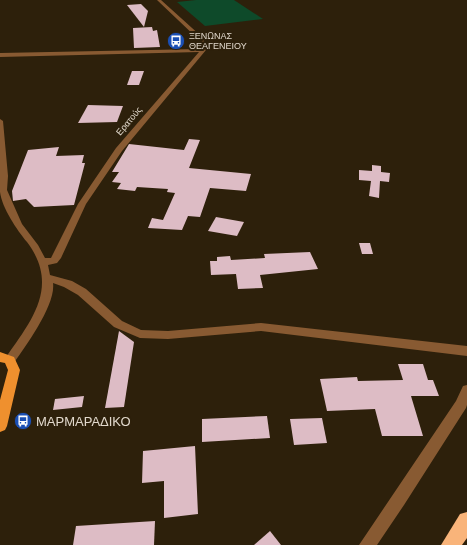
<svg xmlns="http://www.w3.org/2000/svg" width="467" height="545" font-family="'Work Sans',sans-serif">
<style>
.green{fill:#0e4a2a}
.building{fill:#ddbcc5}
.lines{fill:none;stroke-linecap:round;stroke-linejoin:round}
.minor{fill:#885a32;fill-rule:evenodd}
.major{fill:#ef902e;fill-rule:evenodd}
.highway{fill:#f9b47a;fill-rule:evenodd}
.labels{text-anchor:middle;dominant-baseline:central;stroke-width:4;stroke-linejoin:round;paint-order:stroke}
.far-poi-label{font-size:9px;fill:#e1d8cc;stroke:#2d200b;text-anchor:start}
.far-street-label{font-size:9px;fill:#e1d8cc;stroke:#2d200b}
.near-poi-label{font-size:13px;fill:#e1d8cc;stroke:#2d200b;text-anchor:start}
</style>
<rect width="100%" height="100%" fill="#2d200b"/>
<polygon class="green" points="196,0 234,0 263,19 205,26 177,2"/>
<g class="building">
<polygon points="141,4 148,11 144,27 127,5"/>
<polygon points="152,27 153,31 157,30 160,47 134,48 133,28"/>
<polygon points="132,71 144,71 139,85 127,85"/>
<polygon points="88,105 123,106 117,122 78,123"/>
<polygon points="189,139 200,140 189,168 251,174 246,191 210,188 200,217 188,216 182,230 148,228 152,218 163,220 175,193 167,192 168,189 137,187 135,191 117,189 121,183 112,182 119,172 112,172 129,144 184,150"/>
<polygon points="59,147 56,156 84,155 82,163 85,163 74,205 34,207 26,199 13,201 12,191 28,150"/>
<polygon points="372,165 381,166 381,172 390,173 389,182 380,181 379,198 369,196 371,181 359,180 359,170 372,171"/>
<polygon points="216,217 244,222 237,236 208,231"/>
<polygon points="359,243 370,243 373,254 362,254"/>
<polygon points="310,252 318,269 260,275 263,288 238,289 236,274 211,275 210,261 217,261 217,257 230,256 231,260 265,258 264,254"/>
<polygon points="119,331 134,342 124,407 105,408"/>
<polygon points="398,364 423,364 428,380 433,380 439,396 411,396 423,436 382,436 375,409 327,411 320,379 357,377 358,381 403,380"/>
<polygon points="84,396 82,407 53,410 55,399"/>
<polygon points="267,416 270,438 202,442 202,419"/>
<polygon points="322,418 327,443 294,445 290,419"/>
<polygon points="195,446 198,514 164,518 164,481 142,483 143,451"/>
<polygon points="155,521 154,545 73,545 76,526"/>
<polygon points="270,531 281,545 254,545"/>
</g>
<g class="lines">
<g class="minor">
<path d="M 157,0 L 161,0 L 202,37 L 205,43 L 206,50 L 122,151 L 86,204 L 61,258 L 57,263 L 48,265 L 50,275 L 72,281 L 86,289 L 122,321 L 141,330 L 168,331 L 261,323 L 467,346 L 467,356 L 261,331 L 168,339 L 140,338 L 114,327 L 78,295 L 64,287 L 53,283 C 56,305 26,345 14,363 L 10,365 L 6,363 L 4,360 L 6,357 C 32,320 60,286 27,242 C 17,230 2,208 0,192 C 0,185 0,177 0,171 C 0,153 0,136 0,119 L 3,121 L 8,176 L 7,190 L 22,224 L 38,245 L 45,258 L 51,258 L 78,204 L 116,148 L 199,52 L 0,57 L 0,53 L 200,49 L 201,43 L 198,39 Z"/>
<polygon points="467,385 467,405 466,408 404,505 377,545 359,545 456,401 463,386"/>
</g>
<polygon class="major" points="0,352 14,357 20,370 7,426 5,430 0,432 0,400 8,370 5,363 0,362"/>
<polygon class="highway" points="467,512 467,538 462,545 441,545 460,514"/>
</g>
<defs>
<symbol id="bus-disc" viewBox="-11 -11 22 22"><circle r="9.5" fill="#1a4fb4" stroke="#2d200b"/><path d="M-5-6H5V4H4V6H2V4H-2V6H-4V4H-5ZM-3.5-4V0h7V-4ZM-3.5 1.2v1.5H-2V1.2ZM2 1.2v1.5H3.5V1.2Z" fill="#fff"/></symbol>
</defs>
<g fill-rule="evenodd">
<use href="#bus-disc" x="166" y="31" width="20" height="20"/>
<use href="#bus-disc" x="13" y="411" width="20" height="20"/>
</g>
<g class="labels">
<g class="far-poi-label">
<text x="189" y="36">ΞΕΝΩΝΑΣ<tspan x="189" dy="10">ΘΕΑΓΕΝΕΙΟΥ</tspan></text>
</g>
<g class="far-street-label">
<text transform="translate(129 121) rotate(-50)">Ερατούς</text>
</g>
<g class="near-poi-label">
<text x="36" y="421">ΜΑΡΜΑΡΑΔΙΚΟ</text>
</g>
</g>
</svg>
